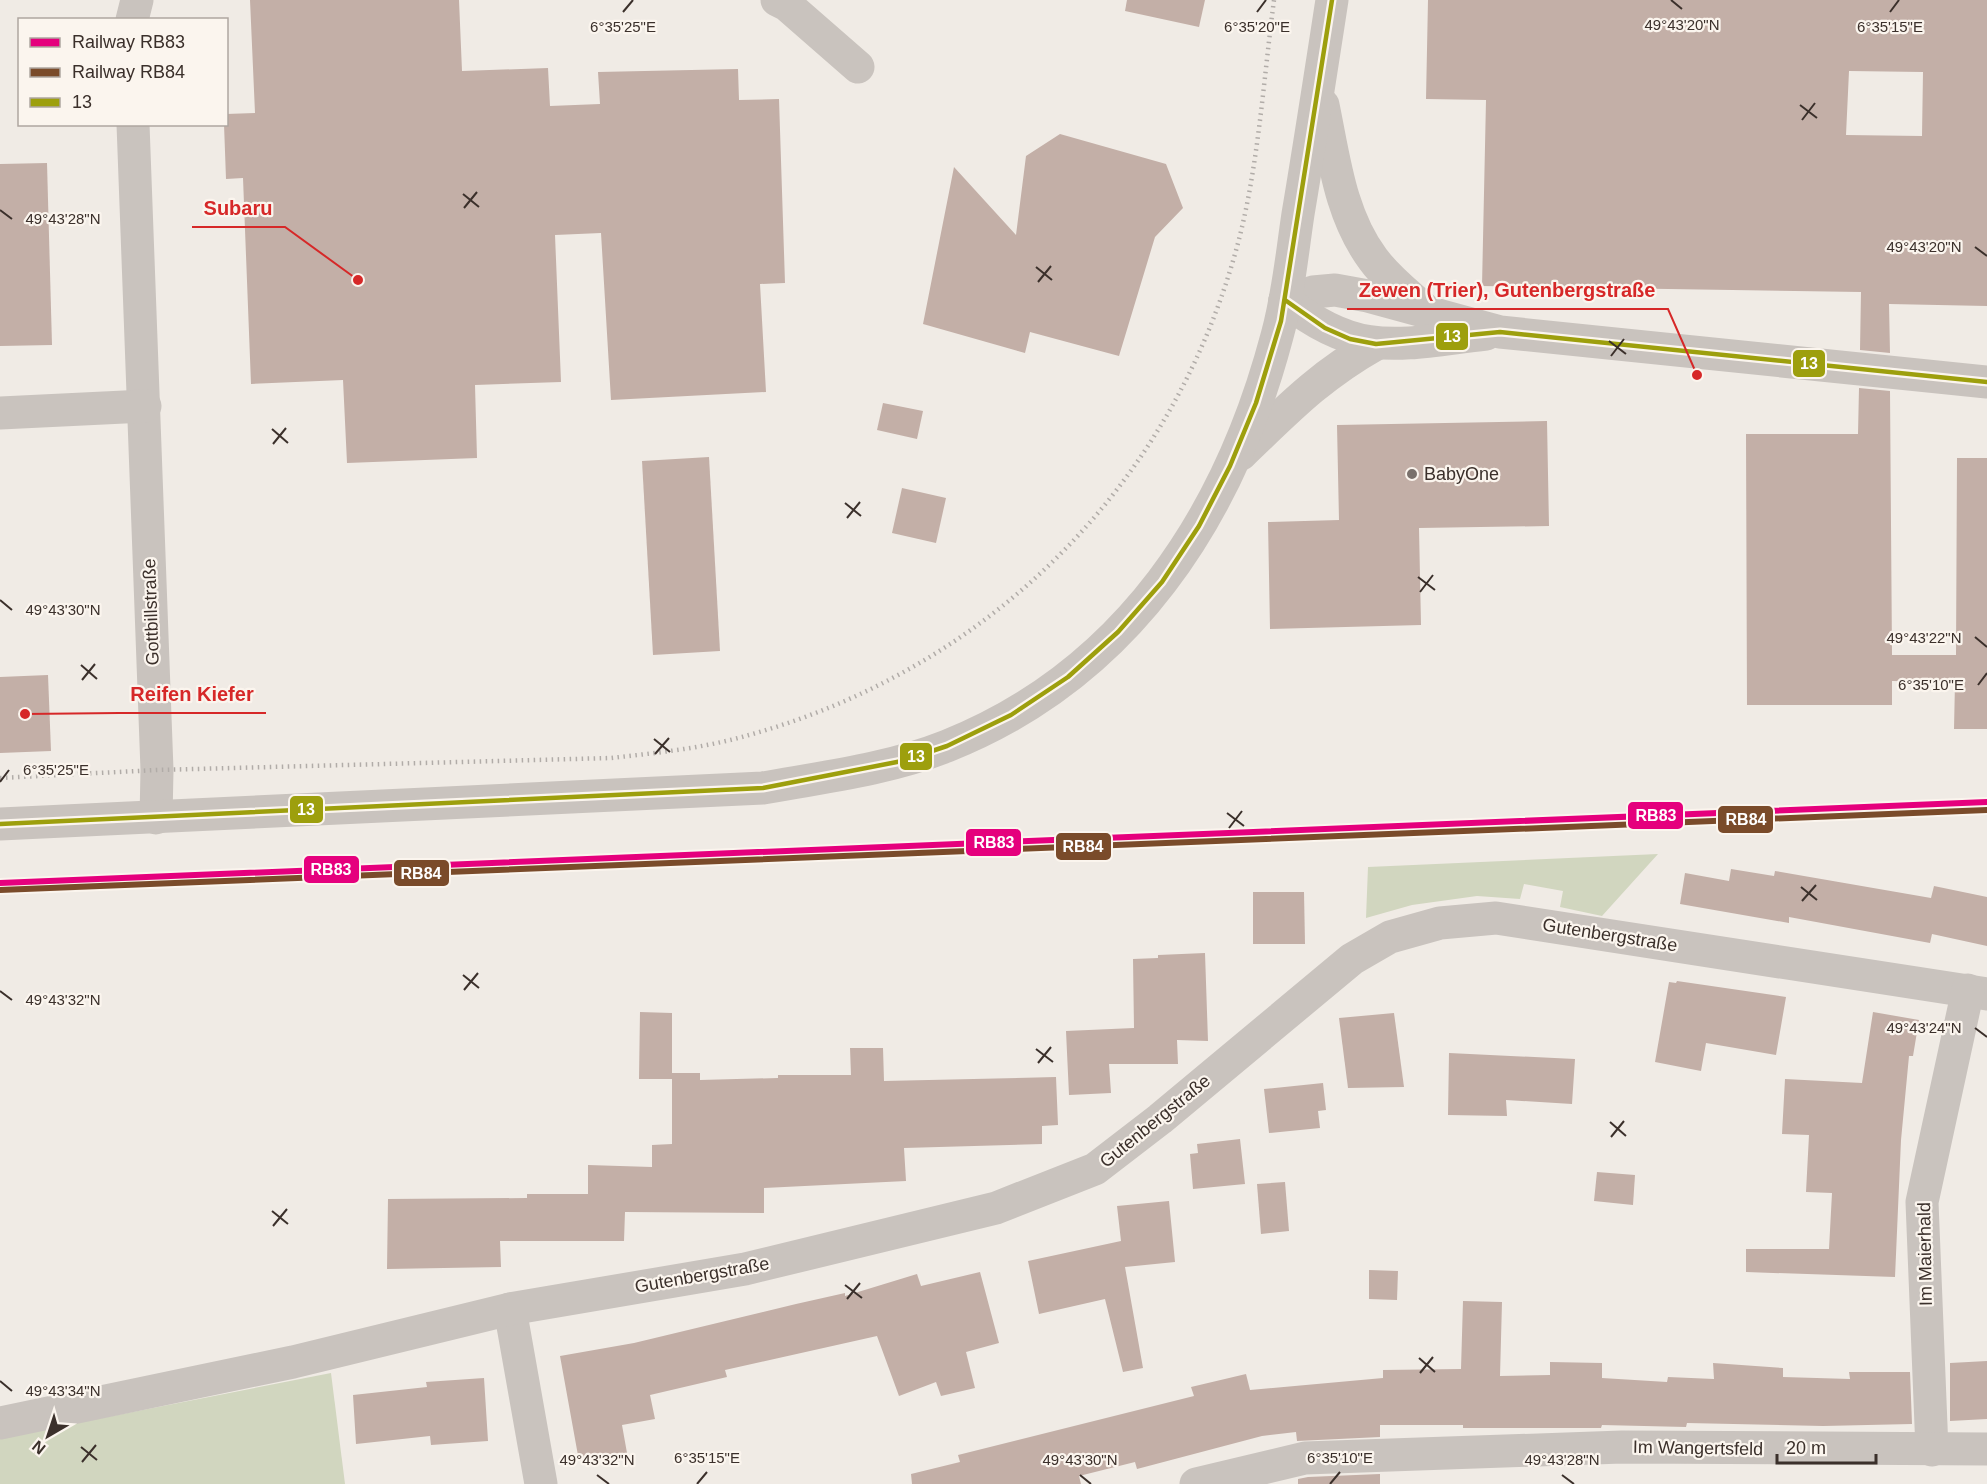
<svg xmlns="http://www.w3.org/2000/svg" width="1987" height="1484" font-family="Helvetica,sans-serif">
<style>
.green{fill:#d1d6bf}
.building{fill:#c3afa7;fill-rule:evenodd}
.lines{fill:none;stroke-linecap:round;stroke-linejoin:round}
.minor{stroke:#c9c3be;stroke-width:33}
.rail{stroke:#b1aca8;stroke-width:4.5;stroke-dasharray:1.5 4.5;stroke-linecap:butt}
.bus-1-casing{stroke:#fbf5ee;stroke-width:9}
.bus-1{stroke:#9d9f0d;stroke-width:4.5}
.rail-1-casing{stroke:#fbf5ee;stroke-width:10}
.rail-2-casing{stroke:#fbf5ee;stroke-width:10}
.rail-1{stroke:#e5007d;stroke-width:6}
.rail-2{stroke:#7a4b2a;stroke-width:6}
.ticks{fill:none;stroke:#3b302b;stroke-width:2}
.poi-dot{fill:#7a716c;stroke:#fbf5ee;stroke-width:2}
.labels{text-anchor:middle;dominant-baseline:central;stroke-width:4.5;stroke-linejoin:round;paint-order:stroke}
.poi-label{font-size:18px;fill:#3b302b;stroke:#fbf5ee;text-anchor:start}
.street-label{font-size:18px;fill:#3b302b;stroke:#fbf5ee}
.ticks-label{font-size:15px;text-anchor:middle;fill:#3b302b;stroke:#fbf5ee;stroke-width:4.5;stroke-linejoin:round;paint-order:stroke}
.leader{fill:none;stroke:#d62828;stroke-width:2}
.callout-dot{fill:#d62828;stroke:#fbf5ee;stroke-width:2}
.callout-label{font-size:20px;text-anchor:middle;font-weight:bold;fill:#d62828;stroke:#fbf5ee;stroke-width:4.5;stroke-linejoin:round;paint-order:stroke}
.line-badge{stroke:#fbf5ee;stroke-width:2}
.badge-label{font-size:16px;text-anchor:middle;font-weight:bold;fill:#fff}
</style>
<rect width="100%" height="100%" fill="#f0ebe5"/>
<g class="green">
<polygon points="1658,854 1602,916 1560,907 1563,891 1524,884 1520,899 1477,896 1412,905 1366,918 1368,867"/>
<polygon points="331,1373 345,1484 0,1484 0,1438"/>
</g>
<g class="building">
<polygon points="250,0 459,0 462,71 548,68 550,106 600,104 598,72 738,69 739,100 779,99 785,283 760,284 766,392 611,400 601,233 555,235 561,382 475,385 477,458 347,463 343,380 251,384 243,178 226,179 224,124 226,124 226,114 255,113"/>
<polygon points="1127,0 1205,0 1199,27 1125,11"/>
<path d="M 1428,0 L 1987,0 L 1987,306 L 1889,304 L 1890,353 L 1860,350 L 1861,292 L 1482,286 L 1486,100 L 1426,99 ZM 1849,71 L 1923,72 L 1922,136 L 1846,135 Z"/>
<polygon points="1060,134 1166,164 1183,208 1155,237 1119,356 1030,332 1025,353 923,324 954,167 1016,235 1026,156"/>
<polygon points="47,163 52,345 0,346 0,164"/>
<polygon points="1859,388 1890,391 1892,655 1956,655 1957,458 1987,458 1987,729 1954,729 1955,682 1892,681 1892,705 1747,705 1746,434 1858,434"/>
<polygon points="883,403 923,411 917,439 877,430"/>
<polygon points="1547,421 1549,526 1419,528 1421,625 1270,629 1268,522 1339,520 1337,425"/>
<polygon points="709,457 720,651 653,655 642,461"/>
<polygon points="902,488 946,498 936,543 892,533"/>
<polygon points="48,675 51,751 0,753 0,677"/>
<polygon points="1731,869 1774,876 1775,871 1931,898 1934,886 1987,897 1987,946 1932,934 1930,943 1789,917 1789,923 1680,904 1685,873 1729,881"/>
<polygon points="1253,892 1304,892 1305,944 1253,944"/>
<polygon points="1205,953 1208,1041 1177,1040 1178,1064 1109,1064 1111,1093 1069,1095 1066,1031 1134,1028 1133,959 1158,958 1158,955"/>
<polygon points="1677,981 1786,997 1776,1055 1706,1043 1701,1071 1655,1062 1669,982 1676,983"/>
<polygon points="640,1012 672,1013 672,1073 700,1073 700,1080 778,1078 778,1075 851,1075 850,1048 883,1048 884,1081 1056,1077 1058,1125 1042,1126 1042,1144 904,1148 906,1181 764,1188 764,1213 625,1212 624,1241 500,1241 501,1267 387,1269 388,1199 527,1198 527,1194 588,1194 588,1165 652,1167 652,1145 672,1144 672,1079 639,1079"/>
<polygon points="1873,1012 1919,1020 1913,1056 1909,1056 1901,1140 1895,1277 1746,1272 1746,1249 1829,1249 1832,1193 1806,1192 1809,1135 1782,1134 1785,1079 1862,1083"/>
<polygon points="1394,1013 1404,1087 1348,1088 1339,1018"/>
<polygon points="1449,1053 1575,1059 1572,1104 1506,1100 1507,1116 1448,1115"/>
<polygon points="1323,1083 1326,1110 1318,1111 1320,1128 1269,1133 1264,1089"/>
<polygon points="1240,1139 1245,1184 1193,1189 1190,1154 1198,1153 1197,1144"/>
<polygon points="1597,1172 1635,1175 1633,1205 1594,1201"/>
<polygon points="1285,1182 1289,1231 1261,1234 1257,1184"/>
<polygon points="1169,1201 1175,1262 1125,1267 1143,1368 1123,1372 1105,1299 1039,1314 1028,1261 1121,1241 1117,1206"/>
<polygon points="1369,1270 1398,1271 1397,1300 1369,1299"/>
<polygon points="980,1272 999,1343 966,1352 975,1388 941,1396 936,1382 899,1396 877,1336 725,1370 727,1377 650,1395 655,1419 622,1425 627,1453 579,1461 560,1356 634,1343 796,1304 845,1293 845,1296 917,1274 921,1286"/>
<polygon points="1463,1301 1502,1302 1500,1376 1550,1375 1550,1362 1602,1363 1602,1378 1667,1382 1668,1377 1714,1379 1713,1363 1783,1368 1783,1377 1850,1379 1849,1372 1910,1372 1912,1424 1823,1426 1687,1423 1686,1427 1602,1425 1601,1428 1463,1428 1463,1425 1380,1425 1380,1437 1297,1441 1296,1432 1262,1436 1137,1469 1135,1462 1079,1476 1081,1484 912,1484 911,1474 960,1462 958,1455 1194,1396 1191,1387 1246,1374 1250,1390 1383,1378 1383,1370 1461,1369"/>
<polygon points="1987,1361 1987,1419 1950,1421 1950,1363"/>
<polygon points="484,1378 488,1441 431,1445 430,1436 356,1444 353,1395 427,1387 426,1382"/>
<polygon points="1380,1474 1380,1484 1298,1484 1298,1479 1308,1477"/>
</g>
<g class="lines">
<g class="minor">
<polyline points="777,0 787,5 858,67"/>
<polyline points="132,20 137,0"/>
<path d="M 1323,105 C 1334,158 1340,215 1373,259 C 1387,278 1405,292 1423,308"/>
<polyline points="133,124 157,770 156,818"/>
<polyline points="1285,300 1313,292 1335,290 1368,296 1500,332 1987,382"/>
<path d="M 1285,300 C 1358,359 1399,344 1486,334"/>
<polyline points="0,413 145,406"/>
<path d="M 1241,454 C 1287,410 1319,376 1376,344"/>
<path d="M 0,824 L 763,788 C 825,777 889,769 947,746 C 1127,674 1229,517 1277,336 C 1288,297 1292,254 1298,214 C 1310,143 1321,71 1332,0"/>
<polyline points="510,1309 541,1484"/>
<polyline points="0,1423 293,1362 510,1309 745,1269 996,1208 1095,1169 1160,1119 1352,959 1390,937 1440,923 1496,918 1987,994"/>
<polyline points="1932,1450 1922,1202 1968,990"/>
<polyline points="1196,1484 1305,1458 1622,1447 1987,1449"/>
</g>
<path class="rail" d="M 0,778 L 157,770 L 611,758 C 656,753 705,748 749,735 C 986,669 1168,491 1235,254 C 1258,174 1263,83 1274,0"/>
<defs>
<g id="bus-1">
<polyline points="1285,300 1325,328 1350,339 1376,344 1500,332 1987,382"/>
<polyline points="0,824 763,788 902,761 947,746 1011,715 1068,677 1118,632 1162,582 1199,526 1230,466 1256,403 1281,321 1332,0"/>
</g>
</defs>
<use href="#bus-1" class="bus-1-casing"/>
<use href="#bus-1" class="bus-1"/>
<defs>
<polyline id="rail-1" points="0,883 1987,802"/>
<polyline id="rail-2" points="0,890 1987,810"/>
</defs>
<use href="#rail-1" class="rail-1-casing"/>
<use href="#rail-2" class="rail-2-casing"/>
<use href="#rail-1" class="rail-1"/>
<use href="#rail-2" class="rail-2"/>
</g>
<path class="ticks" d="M 1671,0 L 1682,9M 623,12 L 633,0M 1257,12 L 1266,0M 1890,12 L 1899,0M 1800,105 L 1817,118M 1802,120 L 1815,103M 463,194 L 479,207M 464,208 L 477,192M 0,210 L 12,219M 1975,247 L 1987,256M 1036,267 L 1052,280M 1038,282 L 1051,266M 1609,341 L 1626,354M 1611,356 L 1624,339M 272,429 L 288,443M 273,444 L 286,428M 845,503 L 861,516M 847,518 L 860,502M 1418,577 L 1435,590M 1420,592 L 1433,575M 0,600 L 12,610M 1975,637 L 1987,647M 81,665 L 97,679M 82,680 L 95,664M 1978,685 L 1987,673M 654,739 L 670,752M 655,754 L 669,738M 0,782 L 9,770M 1227,813 L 1244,826M 1229,828 L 1242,811M 1801,887 L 1817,900M 1802,901 L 1816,885M 463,975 L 479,988M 464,990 L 478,973M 0,991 L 12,1000M 1975,1028 L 1987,1037M 1036,1049 L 1053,1062M 1038,1063 L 1051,1047M 1610,1122 L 1626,1136M 1611,1137 L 1624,1121M 272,1211 L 288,1224M 273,1226 L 287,1209M 845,1285 L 862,1298M 847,1299 L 860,1283M 1419,1358 L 1435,1372M 1420,1373 L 1433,1357M 0,1381 L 12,1391M 81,1447 L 97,1460M 82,1462 L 96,1445M 597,1475 L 609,1484M 1080,1475 L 1091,1484M 1562,1475 L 1574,1484M 697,1484 L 707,1472M 1330,1484 L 1340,1472"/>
<circle class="poi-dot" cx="1412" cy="474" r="6"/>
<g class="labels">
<g class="poi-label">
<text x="1424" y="474">BabyOne</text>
</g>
<g class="street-label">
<text transform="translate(151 612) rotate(-92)">Gottbillstraße</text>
<text transform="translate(1610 935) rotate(9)">Gutenbergstraße</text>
<text transform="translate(1155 1121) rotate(-39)">Gutenbergstraße</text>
<text transform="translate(1925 1254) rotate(-91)">Im Maierhald</text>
<text transform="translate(702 1275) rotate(-10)">Gutenbergstraße</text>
<text transform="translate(1698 1448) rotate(1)">Im Wangertsfeld</text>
</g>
</g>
<g class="ticks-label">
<text x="1682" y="30">49°43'20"N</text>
<text x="623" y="32">6°35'25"E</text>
<text x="1257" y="32">6°35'20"E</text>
<text x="1890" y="32">6°35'15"E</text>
<text x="63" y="224">49°43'28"N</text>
<text x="1924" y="252">49°43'20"N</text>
<text x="63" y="615">49°43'30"N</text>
<text x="1924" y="643">49°43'22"N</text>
<text x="1931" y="690">6°35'10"E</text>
<text x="56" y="775">6°35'25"E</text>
<text x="63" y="1005">49°43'32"N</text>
<text x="1924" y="1033">49°43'24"N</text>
<text x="63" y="1396">49°43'34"N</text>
<text x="707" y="1463">6°35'15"E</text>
<text x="1340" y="1463">6°35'10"E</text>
<text x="597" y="1465">49°43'32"N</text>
<text x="1080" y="1465">49°43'30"N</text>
<text x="1562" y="1465">49°43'28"N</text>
</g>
<path class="leader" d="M358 280L285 227H192M1697 375L1668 309H1347M25 714L119 713H266"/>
<g class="callout-dot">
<circle cx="358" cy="280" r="6"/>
<circle cx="1697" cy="375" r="6"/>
<circle cx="25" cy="714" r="6"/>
</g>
<g class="callout-label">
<text x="238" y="215">Subaru</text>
<text x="1507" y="297">Zewen (Trier), Gutenbergstraße</text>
<text x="192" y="701">Reifen Kiefer</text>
</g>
<g class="line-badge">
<rect x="1435" y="322" width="34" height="29" rx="6" fill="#9d9f0d"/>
<rect x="1792" y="349" width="34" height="29" rx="6" fill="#9d9f0d"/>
<rect x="899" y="742" width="34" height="29" rx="6" fill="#9d9f0d"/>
<rect x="289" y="795" width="35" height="29" rx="6" fill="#9d9f0d"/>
<rect x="1627" y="801" width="57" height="29" rx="6" fill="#e5007d"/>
<rect x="1717" y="805" width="57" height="29" rx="6" fill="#7a4b2a"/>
<rect x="965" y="828" width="57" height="29" rx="6" fill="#e5007d"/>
<rect x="1055" y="832" width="57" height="29" rx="6" fill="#7a4b2a"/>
<rect x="303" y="855" width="57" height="29" rx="6" fill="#e5007d"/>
<rect x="393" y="859" width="57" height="28" rx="6" fill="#7a4b2a"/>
</g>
<g class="badge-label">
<text x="1452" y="342">13</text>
<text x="1809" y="369">13</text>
<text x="916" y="762">13</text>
<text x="306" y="815">13</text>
<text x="1656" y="821">RB83</text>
<text x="1746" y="825">RB84</text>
<text x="994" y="848">RB83</text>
<text x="1083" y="852">RB84</text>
<text x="331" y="875">RB83</text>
<text x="421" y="879">RB84</text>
</g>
<rect x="18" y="18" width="210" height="108" fill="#fbf5ee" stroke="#aea6a0" stroke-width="1.5"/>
<rect x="30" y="38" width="30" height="9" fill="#e5007d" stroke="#aea6a0" stroke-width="1.5"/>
<text x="72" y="48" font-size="18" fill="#3b302b">Railway RB83</text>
<rect x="30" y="68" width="30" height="9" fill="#7a4b2a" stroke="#aea6a0" stroke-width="1.5"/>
<text x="72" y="78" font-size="18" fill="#3b302b">Railway RB84</text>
<rect x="30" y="98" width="30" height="9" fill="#9d9f0d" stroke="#aea6a0" stroke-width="1.5"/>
<text x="72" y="108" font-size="18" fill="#3b302b">13</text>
<g transform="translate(48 1436) rotate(219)" stroke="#fbf5ee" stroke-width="4.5" paint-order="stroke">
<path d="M0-4.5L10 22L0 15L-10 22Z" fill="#3b302b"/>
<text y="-9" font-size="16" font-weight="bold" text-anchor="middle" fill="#3b302b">N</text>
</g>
<path d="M1777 1454v9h99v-9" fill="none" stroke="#3b302b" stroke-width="3"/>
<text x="1786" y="1454" font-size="18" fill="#3b302b" stroke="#fbf5ee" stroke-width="4.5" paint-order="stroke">20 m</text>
</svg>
